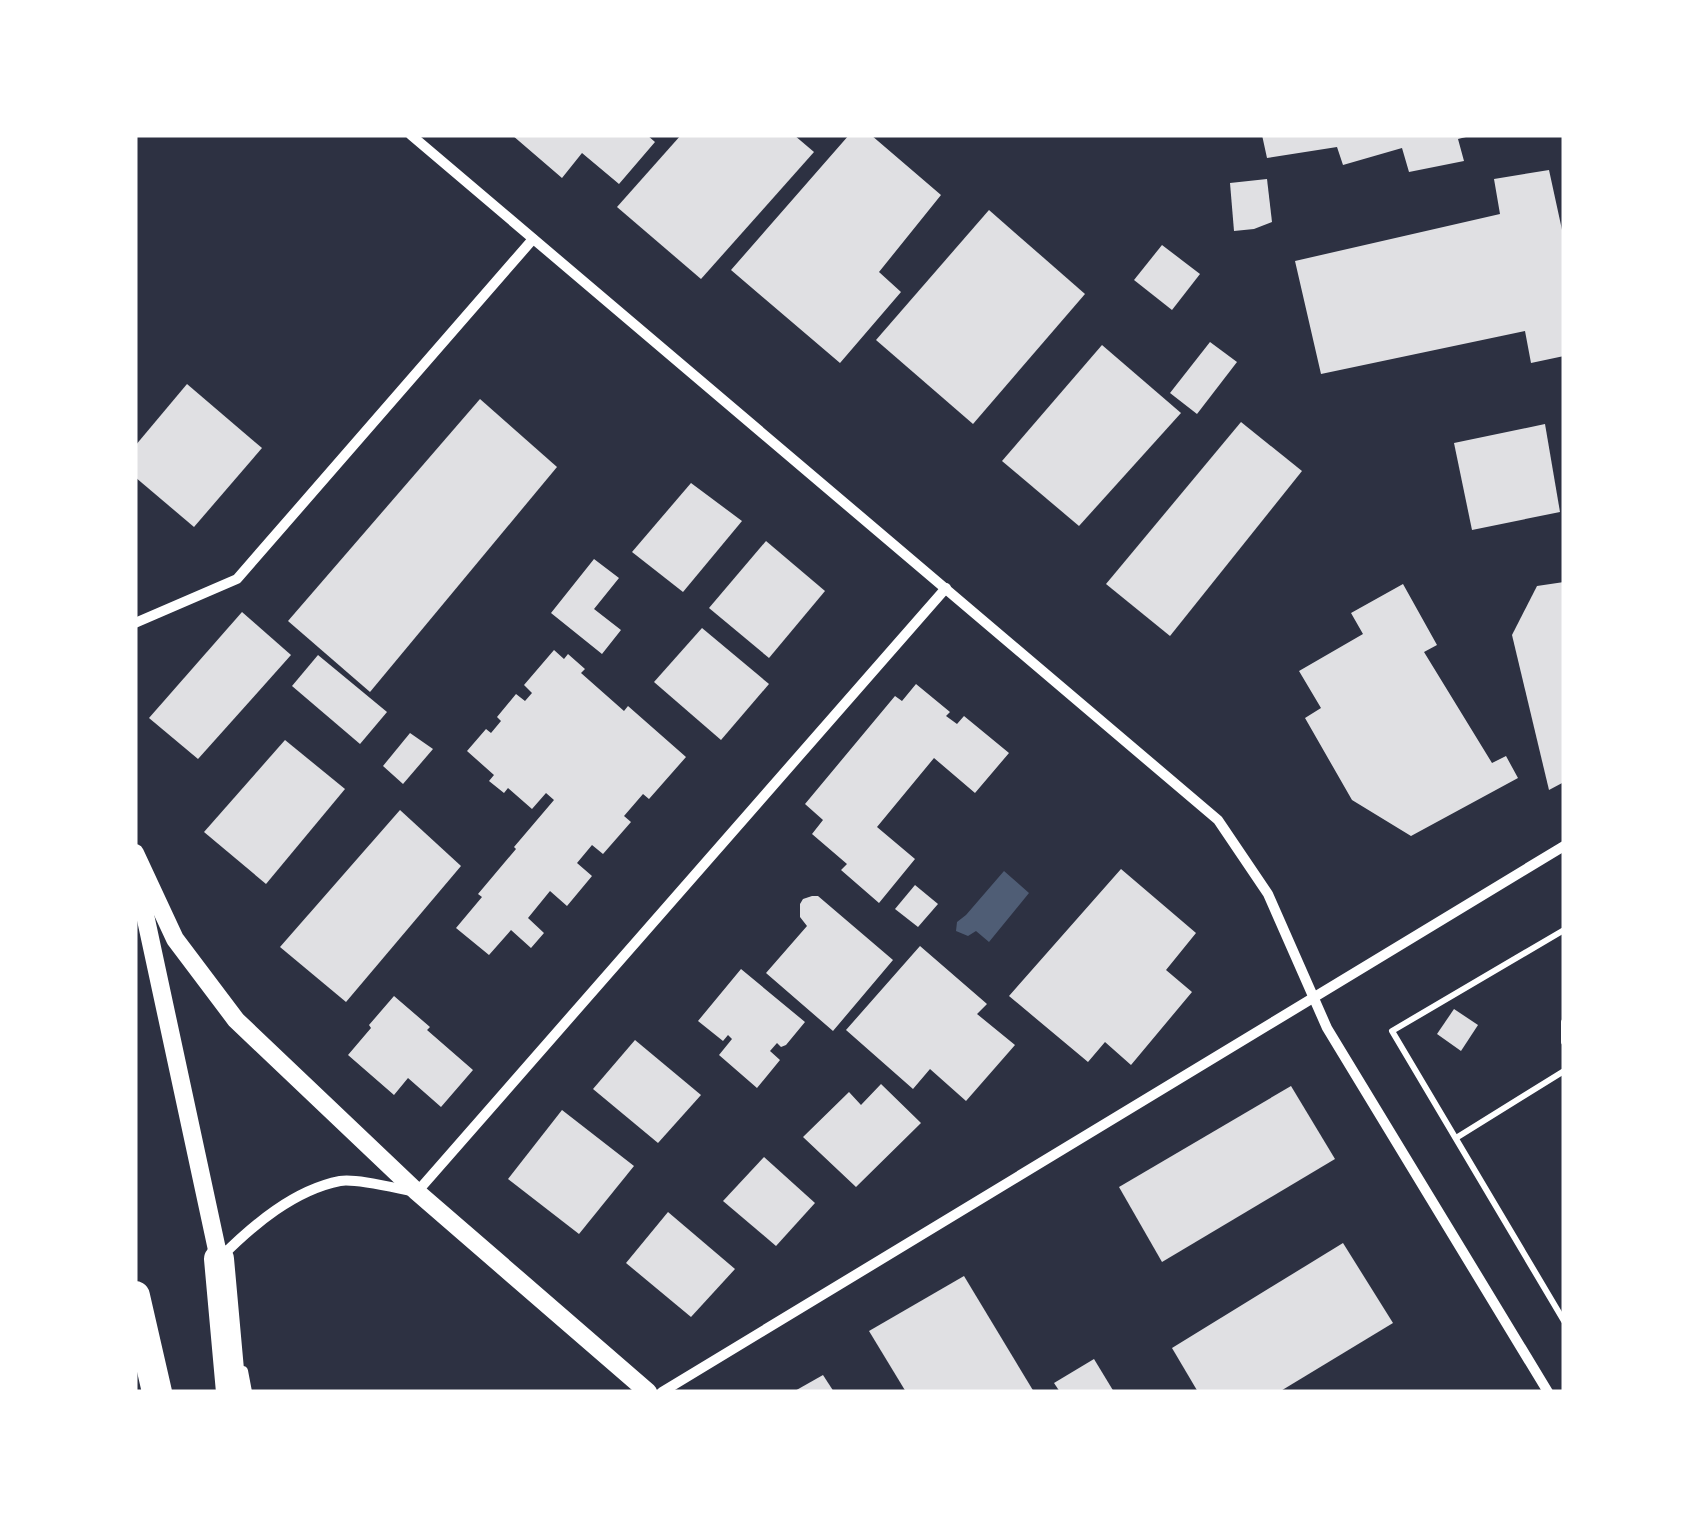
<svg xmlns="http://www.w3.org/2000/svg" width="1699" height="1527" font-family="'Exo 2',sans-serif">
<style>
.water{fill:#4f5d75}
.building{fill:#e0e0e3}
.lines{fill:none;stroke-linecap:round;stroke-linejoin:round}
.path{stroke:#fff;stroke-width:6}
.minor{stroke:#fff;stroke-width:10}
.tertiary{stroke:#fff;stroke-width:18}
.motorway{stroke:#fff;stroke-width:30}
</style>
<rect width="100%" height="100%" fill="#2d3142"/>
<polygon class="water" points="1004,871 1029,893 989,942 976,931 968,936 956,931 957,922 966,915"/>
<g class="building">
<polygon points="512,135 647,135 655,142 619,184 582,153 562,178"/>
<polygon points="681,135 794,135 814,152 701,279 617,207"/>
<polygon points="849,135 871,135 941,195 879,272 901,292 840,363 731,270"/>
<polygon points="1262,135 1466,135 1466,137 1458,139 1464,161 1409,172 1402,148 1343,165 1337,147 1267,158"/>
<polygon points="1549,170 1564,239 1564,356 1531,363 1525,331 1321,374 1295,261 1500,214 1494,179"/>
<polygon points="1267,179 1272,222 1254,229 1234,231 1230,183"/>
<polygon points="989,210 1085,294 973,424 876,340"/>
<polygon points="1162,245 1200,274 1172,310 1134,280"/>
<polygon points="1210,342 1237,362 1197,414 1170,393"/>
<polygon points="1102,345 1181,413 1079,526 1002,461"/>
<polygon points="187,384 262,448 194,527 135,477 135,446"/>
<polygon points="480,399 557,467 370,692 288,621"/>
<polygon points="1241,422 1302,471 1170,636 1106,584"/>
<polygon points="1545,424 1560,512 1472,530 1454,443"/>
<polygon points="691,483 742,521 683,592 632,552"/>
<polygon points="766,541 825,591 769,658 709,608"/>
<polygon points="594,559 619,578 594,609 621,630 602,654 551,613"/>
<polygon points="1564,582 1564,782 1549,790 1512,635 1537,586"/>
<polygon points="1403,584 1437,645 1424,652 1492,763 1506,756 1518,778 1411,836 1352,800 1305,718 1321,708 1299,671 1363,634 1351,613"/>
<polygon points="242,612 291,655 198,759 149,718"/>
<polygon points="702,628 769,684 721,740 654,682"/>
<polygon points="554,650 564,659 568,654 585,669 581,673 624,711 628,706 686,757 649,799 643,794 624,816 631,822 603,854 592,845 577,863 592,876 567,906 550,891 528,918 544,933 531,948 511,930 489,955 456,928 482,897 478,894 516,849 514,847 554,800 546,793 532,809 508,788 504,793 489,781 494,775 467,751 486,729 491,733 501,721 497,717 516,694 525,701 532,693 524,685"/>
<polygon points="318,655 387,712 360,744 292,686"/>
<polygon points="916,684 950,712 946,716 957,724 964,716 1009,753 975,793 934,758 877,827 915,859 879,903 841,870 847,864 812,834 823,820 805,804 895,696 902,701"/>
<polygon points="410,733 433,749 403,784 383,766"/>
<polygon points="285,740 345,789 266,884 204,832"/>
<polygon points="400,810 461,866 346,1002 280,947"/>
<polygon points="1121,869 1196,933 1166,970 1192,992 1131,1065 1105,1042 1088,1062 1009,996"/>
<polygon points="915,885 938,904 918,927 895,909"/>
<polygon points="812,896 818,896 893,960 833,1031 766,973 807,926 800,917 800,904 803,899"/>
<polygon points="920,946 987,1004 977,1014 1015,1045 966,1101 930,1069 913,1089 846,1030"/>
<polygon points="741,969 805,1022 786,1045 781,1047 777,1043 770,1051 780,1060 757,1088 719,1055 732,1039 728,1035 723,1041 698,1021"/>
<polygon points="394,996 430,1027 427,1030 473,1070 441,1107 408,1078 394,1095 348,1055 371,1028 369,1025"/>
<polygon points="1454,1009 1478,1025 1461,1051 1437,1034"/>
<polygon points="635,1040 701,1095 658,1143 593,1089"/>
<polygon points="881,1084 921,1123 856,1187 803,1137 849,1092 861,1105"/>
<polygon points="1291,1086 1335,1159 1162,1262 1119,1187"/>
<polygon points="562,1110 634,1166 579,1234 508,1179"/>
<polygon points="764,1157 815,1203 776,1246 723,1201"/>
<polygon points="668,1212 735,1269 691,1317 626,1263"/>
<polygon points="1343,1243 1393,1323 1279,1392 1198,1392 1172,1348"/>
<polygon points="964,1276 1034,1392 906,1392 869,1331"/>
<polygon points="1094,1359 1114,1392 1060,1392 1054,1383"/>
<polygon points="823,1375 834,1392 793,1392"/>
</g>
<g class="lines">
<g class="path">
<polyline points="1564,930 1392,1031 1564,1321"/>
<polyline points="1564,1022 1564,1042"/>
<polyline points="1456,1138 1564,1071"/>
</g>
<g class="minor">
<polyline points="411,135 1218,820 1268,894 1327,1028 1548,1392"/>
<polyline points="135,623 237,579 533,239"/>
<path d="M 221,1257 C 253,1225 294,1190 340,1181 C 356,1178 399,1189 417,1192 L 946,588"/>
<polyline points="243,1371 247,1392"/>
<polyline points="662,1392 1564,846"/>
</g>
<g class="tertiary">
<polyline points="135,853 175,939 236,1020 417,1192 648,1392"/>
<polyline points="136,873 219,1259"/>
</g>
<g class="motorway">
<polyline points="219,1259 231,1392"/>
<polyline points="135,1296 157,1392"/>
</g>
</g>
<rect width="1699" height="1527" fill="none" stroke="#ffffff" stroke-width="275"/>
</svg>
